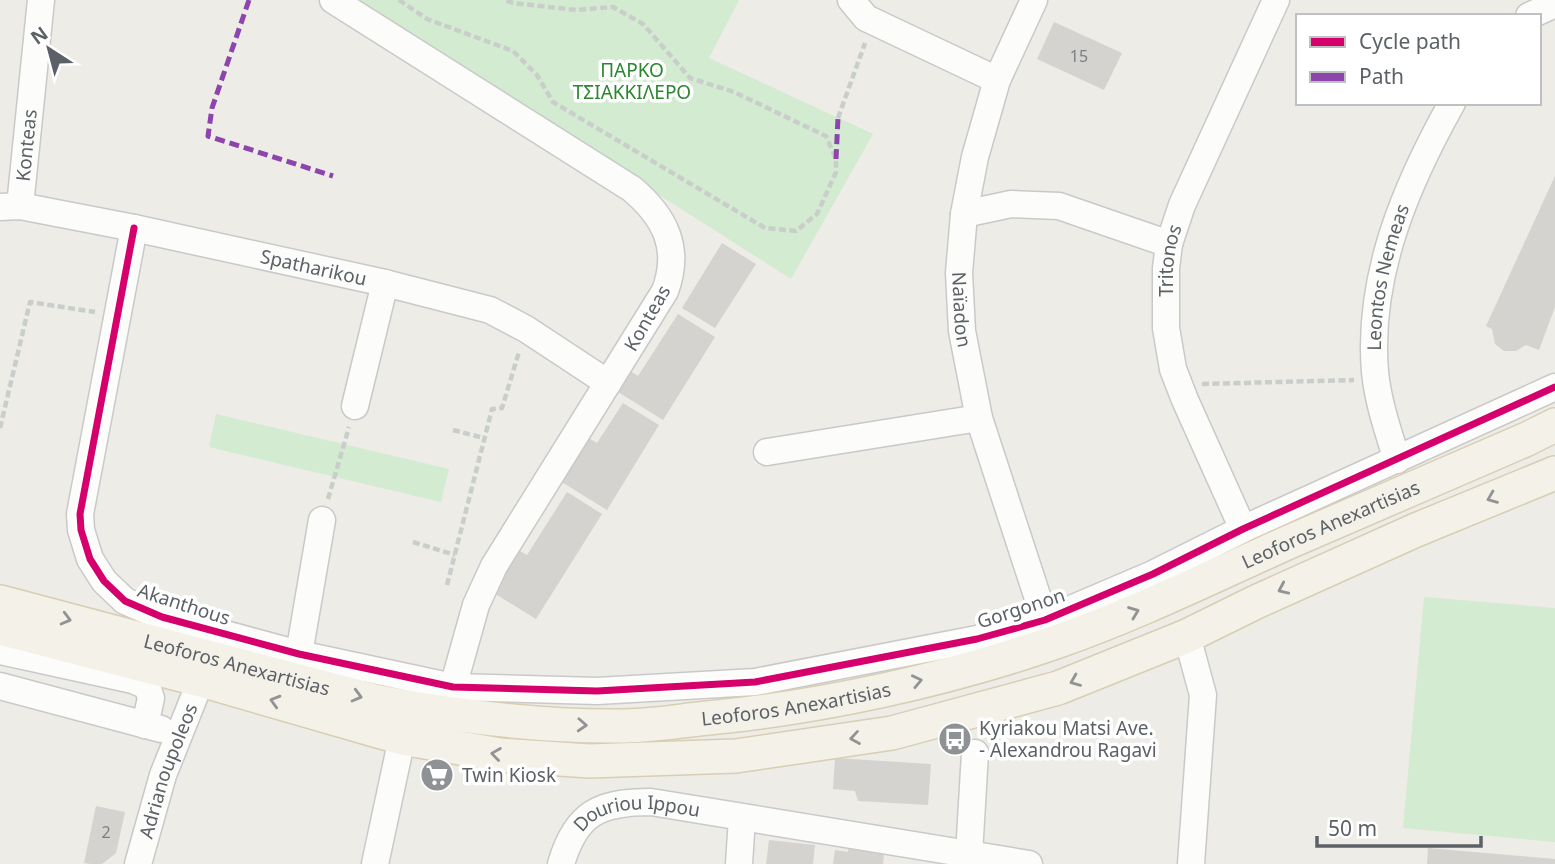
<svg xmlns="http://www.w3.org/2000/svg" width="1555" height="864" font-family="'Noto Sans',sans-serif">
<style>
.green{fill:#d3ebd0}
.building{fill:#d4d3d0}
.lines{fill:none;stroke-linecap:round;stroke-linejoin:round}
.minor-casing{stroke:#c9c9c9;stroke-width:29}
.major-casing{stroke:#d8ceb3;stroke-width:36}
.path{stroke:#c9ceca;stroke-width:4.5;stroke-dasharray:7 3.5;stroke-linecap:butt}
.minor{stroke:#fcfcfb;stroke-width:26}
.major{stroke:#f3f1e8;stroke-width:33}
.quiet{stroke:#8e44ad;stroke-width:5;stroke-dasharray:10 5;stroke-linecap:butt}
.cycleway-casing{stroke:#fff;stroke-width:11}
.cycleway{stroke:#d6006c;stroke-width:7}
.oneway{stroke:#919394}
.labels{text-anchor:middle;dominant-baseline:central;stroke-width:7;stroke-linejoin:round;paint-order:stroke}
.number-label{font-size:16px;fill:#7b7f82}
.park-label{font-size:19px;fill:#2b8630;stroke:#fff}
.street-label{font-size:19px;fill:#5c6167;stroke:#fff}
.poi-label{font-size:19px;fill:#5c6167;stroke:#fff;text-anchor:start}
</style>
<rect width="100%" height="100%" fill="#edece7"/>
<g class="green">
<polygon points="354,0 739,0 709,58 873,134 791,279"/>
<polygon points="216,414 449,469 441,502 209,447"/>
<polygon points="1424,597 1555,608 1555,842 1403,828"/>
</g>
<g class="building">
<polygon points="1054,22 1122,53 1104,90 1037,59"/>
<polygon points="1555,176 1555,307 1539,350 1526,345 1516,351 1504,351 1495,344 1492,329 1486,326"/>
<polygon points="722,243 756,264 715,328 682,308"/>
<polygon points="678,314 715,337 663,420 610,387 623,366 638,376"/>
<polygon points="623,403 659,425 607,510 552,476 579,432 597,443"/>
<polygon points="567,492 602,514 536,619 487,589 513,547 527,555"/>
<polygon points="835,758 931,764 928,805 858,801 855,791 833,789"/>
<polygon points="96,806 125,812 116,853 102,864 91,864 84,863"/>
<polygon points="769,840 815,845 813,864 766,864"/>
<polygon points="849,841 872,844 871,853 884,854 883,864 833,864 835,850 848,852"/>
<polygon points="1428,848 1555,859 1555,864 1427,864"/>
</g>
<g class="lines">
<defs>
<g id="minor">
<path d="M 333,0 L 632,189 C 665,217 681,248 665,291 L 494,566 L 476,605 L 453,687"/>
<polyline points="851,0 866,18 997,80"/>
<path id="s1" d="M 1034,0 L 997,80 L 975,157 L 964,214 L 959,273 L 962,331 L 979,418 L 1045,620"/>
<polyline points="1529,16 1555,4"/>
<path id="s2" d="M 20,206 L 41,0"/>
<path id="s3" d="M 0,207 L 20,206 L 134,228 L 385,283 L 490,310 L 526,329 L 608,383"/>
<polyline points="964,214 1011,204 1059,206 1169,244"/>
<polyline points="134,228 80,514 81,530 90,559 104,581 125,601 162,617 299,654 453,687 597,691 755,682 977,639 1045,620 1153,574 1243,529 1555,387"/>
<polyline points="355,406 385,283"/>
<polyline points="767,452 979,418"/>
<path id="s4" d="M 1397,460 C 1388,431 1378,402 1375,372 C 1367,276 1406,185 1452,103"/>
<path id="s5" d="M 1243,529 L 1185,400 L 1173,369 L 1166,328 L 1166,268 L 1169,244 L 1182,205 L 1276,0"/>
<polyline points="1187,636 1203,695 1191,864"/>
<polyline points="0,651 133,680 147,686 151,698 145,725"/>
<polyline points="299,654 322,520"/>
<polyline points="0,686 161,729"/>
<polyline points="969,854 975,753"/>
<path id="s6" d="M 138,864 L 163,775 L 201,680"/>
<polyline points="375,864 402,738"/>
<path id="s7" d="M 561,864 C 576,813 599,802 651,802 L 1029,864"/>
<polyline points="739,864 742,818"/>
</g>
<g id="major">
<path id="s8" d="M 0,602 L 378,702 C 455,716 533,726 612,726 C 644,727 677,721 708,718 C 823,707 946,680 1056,642 C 1136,614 1211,577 1289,542 C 1368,507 1448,474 1527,439 L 1555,425"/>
<polyline points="0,628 201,680 402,738 500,755 589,761 736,756 892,733 1058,688 1187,636 1256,602 1416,530 1555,473"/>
</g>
</defs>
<use href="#minor" class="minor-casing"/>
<use href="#major" class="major-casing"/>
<g class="path">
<polyline points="399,0 427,19 513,51 537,75 553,102 765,228 796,231 817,214 836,172 836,159 826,136 734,92 690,78 643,24 613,7 576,10 513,3 505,0"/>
<polyline points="838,118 865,43"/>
<polyline points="1202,384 1354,380"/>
<polyline points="0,428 30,302 95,312"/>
<polyline points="453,430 484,438"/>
<polyline points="328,499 349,427"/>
<polyline points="413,542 455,555"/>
<polyline points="447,585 492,409 502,408 519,352"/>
</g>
<use href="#minor" class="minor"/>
<use href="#major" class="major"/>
<g class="quiet">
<polyline points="249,0 212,108 208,136 333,176"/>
<polyline points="836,159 838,118"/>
</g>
<defs>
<polyline id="cycleway" points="134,228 80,514 81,530 90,559 104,581 125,601 162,617 299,654 453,687 597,691 755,682 977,639 1045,620 1153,574 1243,529 1555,387"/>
</defs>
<use href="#cycleway" class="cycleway-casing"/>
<use href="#cycleway" class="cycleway"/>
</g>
<defs><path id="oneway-chevron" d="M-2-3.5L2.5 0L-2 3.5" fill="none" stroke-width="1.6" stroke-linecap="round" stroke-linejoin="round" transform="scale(1.75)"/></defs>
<g class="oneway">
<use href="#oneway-chevron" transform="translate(1492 498) rotate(158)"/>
<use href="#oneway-chevron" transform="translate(1283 589) rotate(156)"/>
<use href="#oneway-chevron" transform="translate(1134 612) rotate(-21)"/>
<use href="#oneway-chevron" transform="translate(66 619) rotate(15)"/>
<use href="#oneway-chevron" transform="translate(917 681) rotate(-12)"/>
<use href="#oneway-chevron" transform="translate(1075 681) rotate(158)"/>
<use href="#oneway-chevron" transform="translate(357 696) rotate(15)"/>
<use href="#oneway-chevron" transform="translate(275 701) rotate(-164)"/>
<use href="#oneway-chevron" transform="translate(582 725) rotate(3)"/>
<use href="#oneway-chevron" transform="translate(855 738) rotate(171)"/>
<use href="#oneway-chevron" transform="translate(496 754) rotate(-172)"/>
</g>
<defs>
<symbol id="bus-disc" viewBox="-11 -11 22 22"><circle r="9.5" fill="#8f9294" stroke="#fff"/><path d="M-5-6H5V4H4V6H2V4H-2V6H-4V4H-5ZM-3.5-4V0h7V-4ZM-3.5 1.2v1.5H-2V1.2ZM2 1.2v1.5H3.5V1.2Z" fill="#fff"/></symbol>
<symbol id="supermarket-disc" viewBox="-11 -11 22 22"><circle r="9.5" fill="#8f9294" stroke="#fff"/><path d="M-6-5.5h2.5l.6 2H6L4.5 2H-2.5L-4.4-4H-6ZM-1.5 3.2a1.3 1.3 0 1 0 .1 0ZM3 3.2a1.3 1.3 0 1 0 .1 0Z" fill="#fff"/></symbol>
</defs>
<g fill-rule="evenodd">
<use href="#bus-disc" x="936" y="720" width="38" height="38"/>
<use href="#supermarket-disc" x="418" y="756" width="38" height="38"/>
</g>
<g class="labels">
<g class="number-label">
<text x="1079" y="56">15</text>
<text x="106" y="832">2</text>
</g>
<g class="park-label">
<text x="632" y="70">ΠΑΡΚΟ<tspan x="632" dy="22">ΤΣΙΑΚΚΙΛΕΡΟ</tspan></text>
</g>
<g class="street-label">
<text stroke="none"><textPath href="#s2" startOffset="61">Konteas</textPath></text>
<text stroke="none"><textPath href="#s5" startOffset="284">Tritonos</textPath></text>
<text stroke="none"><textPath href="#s3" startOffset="320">Spatharikou</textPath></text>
<text stroke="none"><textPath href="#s4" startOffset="187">Leontos Nemeas</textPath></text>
<text stroke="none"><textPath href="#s1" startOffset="322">Naïadon</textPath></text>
<text transform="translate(647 318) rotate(-60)">Konteas</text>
<text stroke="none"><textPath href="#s8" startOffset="1379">Leoforos Anexartisias</textPath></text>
<text transform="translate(184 604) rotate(18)">Akanthous</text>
<text transform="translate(1021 608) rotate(-18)">Gorgonon</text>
<text stroke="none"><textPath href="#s8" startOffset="245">Leoforos Anexartisias</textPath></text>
<text stroke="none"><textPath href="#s8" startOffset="812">Leoforos Anexartisias</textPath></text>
<text stroke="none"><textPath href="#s6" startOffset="98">Adrianoupoleos</textPath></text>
<text stroke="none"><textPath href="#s7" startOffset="105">Douriou Ippou</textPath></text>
</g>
<g class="poi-label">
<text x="979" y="728">Kyriakou Matsi Ave.<tspan x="979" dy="22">- Alexandrou Ragavi</tspan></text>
<text x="462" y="775">Twin Kiosk</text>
</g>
</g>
<rect x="1296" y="14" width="245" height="91" fill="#ffffff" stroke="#bec0c2" stroke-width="2"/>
<rect x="1310" y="37" width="35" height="10" fill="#d6006c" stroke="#bec0c2" stroke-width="2"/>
<text x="1359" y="49" font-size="21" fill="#5c6167">Cycle path</text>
<rect x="1310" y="72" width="35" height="10" fill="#8e44ad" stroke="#bec0c2" stroke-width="2"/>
<text x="1359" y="84" font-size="21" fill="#5c6167">Path</text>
<g transform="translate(49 49) rotate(324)" stroke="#ffffff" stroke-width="5" paint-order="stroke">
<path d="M0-5L12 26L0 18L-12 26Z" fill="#5c6167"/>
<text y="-10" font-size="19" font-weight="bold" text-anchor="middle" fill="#5c6167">N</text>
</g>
<path d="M1317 836v10h164v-10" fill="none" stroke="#5c6167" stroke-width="3.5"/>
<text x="1328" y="836" font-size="21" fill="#5c6167" stroke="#ffffff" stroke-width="5" paint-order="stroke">50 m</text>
</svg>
